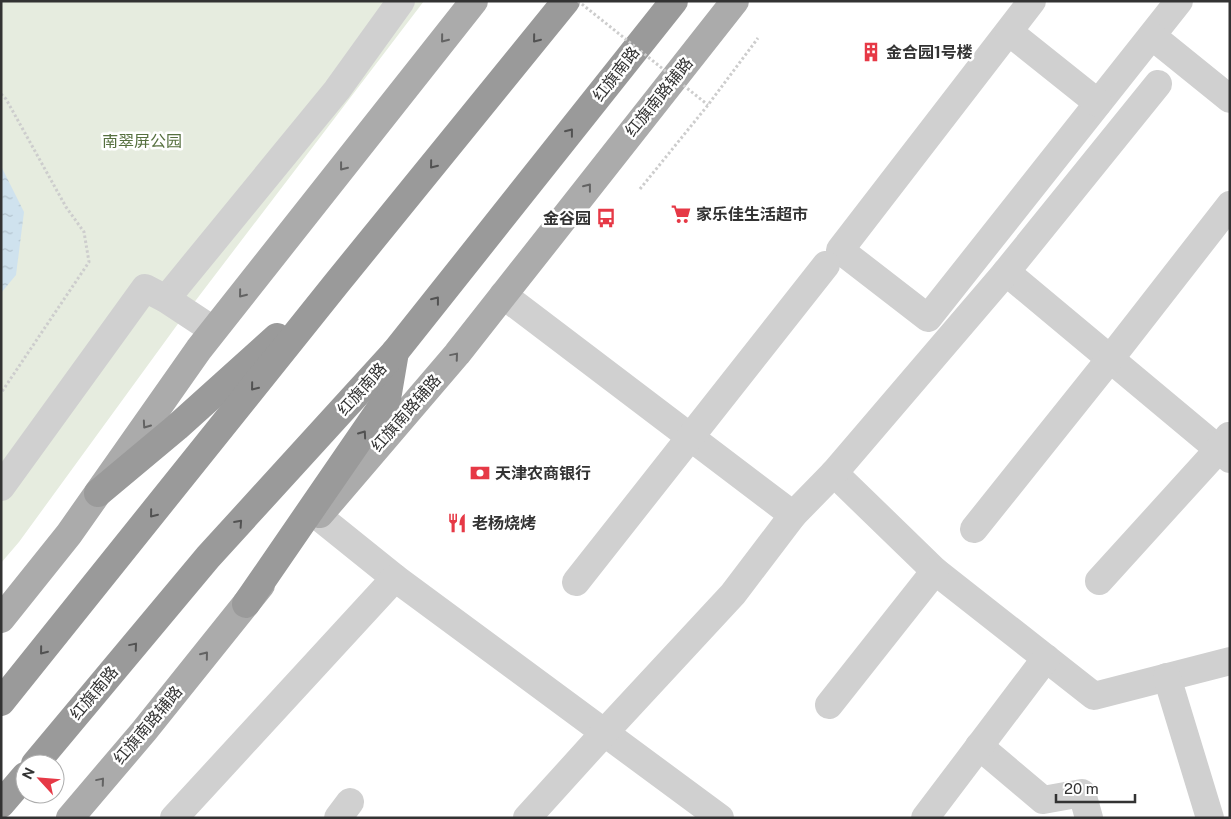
<svg xmlns="http://www.w3.org/2000/svg" width="1231" height="819" font-family="'Public Sans','Noto Sans SC',sans-serif">
<style>
.park{fill:#e6ecdf}
.water{fill:url(#water-ripples)}
.lines{fill:none;stroke-linecap:round;stroke-linejoin:round}
.path{stroke:#cdcdcd;stroke-width:3;stroke-dasharray:2.5 2.5;stroke-linecap:butt}
.minor{stroke:#d0d0d0;stroke-width:28}
.major{stroke:#ababab;stroke-width:28}
.highway{stroke:#9a9a9a;stroke-width:28}
.path-bridge{stroke:#cdcdcd;stroke-width:3;stroke-dasharray:2.5 2.5;stroke-linecap:butt}
.oneway{stroke:#636363}
.oneway2{stroke:#525252}
.labels{text-anchor:middle;dominant-baseline:central;stroke-width:5;stroke-linejoin:round;paint-order:stroke}
.poi-label{font-size:16px;font-weight:bold;fill:#333;stroke:#fff;text-anchor:start}
.street-label{font-size:16px;fill:#333;stroke:#fff}
.park-label{font-size:16px;fill:#56703f;stroke:#fff}
</style>
<defs>
<pattern id="water-ripples" width="26" height="14" patternUnits="userSpaceOnUse" patternTransform="scale(1.25)"><rect width="26" height="14" fill="#cfe2ee"/><path d="M2 4q2-2 4 0t4 0M15 11q2-2 4 0t4 0" fill="none" stroke="#b2c2cd"/></pattern>
</defs>
<rect width="100%" height="100%" fill="#fff"/>
<polygon class="park" points="1,1 424,1 180,321 19,542 1,563"/>
<polygon class="water" points="1,166 24,212 16,275 1,293"/>
<g class="lines">
<g class="path">
<polyline points="1,94 6,99 66,207 84,232 89,262 1,393"/>
<polyline points="640,189 708,105 758,38"/>
</g>
<g class="minor">
<polyline points="1032,1 840,250 928,318 1179,1"/>
<polyline points="1009,32 1098,103"/>
<polyline points="1152,36 1230,99"/>
<polyline points="1006,272 1230,459"/>
<polyline points="503,295 793,515"/>
<polyline points="166,299 337,90 401,1"/>
<polyline points="834,473 935,571 1094,696 1230,661"/>
<polyline points="1,487 145,288 166,299 213,330"/>
<polyline points="318,516 395,578 720,818"/>
<polyline points="974,529 1110,359 1230,205"/>
<polyline points="1099,581 1218,450 1229,436"/>
<polyline points="576,582 826,265"/>
<polyline points="1167,677 1210,818"/>
<polyline points="829,705 935,571"/>
<polyline points="979,746 1043,800 1082,793 1089,818"/>
<polyline points="174,818 395,578"/>
<polyline points="338,818 350,802"/>
<polyline points="527,818 604,733 733,594 793,515 834,473 1006,272 1158,84"/>
<polyline points="925,818 1046,658"/>
</g>
<g class="major">
<polyline points="320,514 457,354 735,1"/>
<polyline points="1,619 69,534 199,349 474,1"/>
<polyline points="70,818 144,731 261,585"/>
</g>
<g class="highway">
<polyline points="98,493 177,427 277,337"/>
<polyline points="246,604 387,399 395,352"/>
<polyline points="1,702 336,284 566,1"/>
<polyline points="35,764 208,557 395,352 674,1"/>
<polyline points="1,804 25,776"/>
</g>
<polyline class="path-bridge" points="578,1 708,105"/>
</g>
<defs><path id="oneway-chevron" d="M-2-3.5L2.5 0L-2 3.5" fill="none" stroke-width="1.6" stroke-linecap="round" stroke-linejoin="round" transform="scale(1.25)"/></defs>
<g class="oneway">
<use href="#oneway-chevron" transform="translate(444 39) rotate(129)"/>
<use href="#oneway-chevron" transform="translate(343 167) rotate(128)"/>
<use href="#oneway-chevron" transform="translate(588 187) rotate(-52)"/>
<use href="#oneway-chevron" transform="translate(242 294) rotate(129)"/>
<use href="#oneway-chevron" transform="translate(455 356) rotate(-50)"/>
<use href="#oneway-chevron" transform="translate(146 425) rotate(125)"/>
<use href="#oneway-chevron" transform="translate(205 655) rotate(-51)"/>
<use href="#oneway-chevron" transform="translate(101 781) rotate(-50)"/>
</g>
<g class="oneway2">
<use href="#oneway-chevron" transform="translate(536 39) rotate(129)"/>
<use href="#oneway-chevron" transform="translate(570 132) rotate(-52)"/>
<use href="#oneway-chevron" transform="translate(433 165) rotate(129)"/>
<use href="#oneway-chevron" transform="translate(436 300) rotate(-52)"/>
<use href="#oneway-chevron" transform="translate(254 387) rotate(129)"/>
<use href="#oneway-chevron" transform="translate(363 434) rotate(-55)"/>
<use href="#oneway-chevron" transform="translate(153 514) rotate(129)"/>
<use href="#oneway-chevron" transform="translate(239 523) rotate(-48)"/>
<use href="#oneway-chevron" transform="translate(134 646) rotate(-50)"/>
<use href="#oneway-chevron" transform="translate(43 651) rotate(129)"/>
</g>
<defs>
<symbol id="building-bare" viewBox="-9 -9 18 18"><path d="M-4-6H4V6H1V3H-1V6H-4ZM-2.5-4.3h1.7v1.8h-1.7ZM.8-4.3h1.7v1.8H.8ZM-2.5-1h1.7V.8h-1.7ZM.8-1h1.7V.8H.8Z" fill="#e63946" stroke="#fff" stroke-width="2.5" paint-order="stroke"/></symbol>
<symbol id="supermarket-bare" viewBox="-9 -9 18 18"><path d="M-6-5.5h2.5l.6 2H6L4.5 2H-2.5L-4.4-4H-6ZM-1.5 3.2a1.3 1.3 0 1 0 .1 0ZM3 3.2a1.3 1.3 0 1 0 .1 0Z" fill="#e63946" stroke="#fff" stroke-width="2.5" paint-order="stroke"/></symbol>
<symbol id="bus-bare" viewBox="-9 -9 18 18"><path d="M-5-6H5V4H4V6H2V4H-2V6H-4V4H-5ZM-3.5-4V0h7V-4ZM-3.5 1.2v1.5H-2V1.2ZM2 1.2v1.5H3.5V1.2Z" fill="#e63946" stroke="#fff" stroke-width="2.5" paint-order="stroke"/></symbol>
<symbol id="bank-bare" viewBox="-9 -9 18 18"><path d="M-6-4H6V4H-6ZM0-2.3a2.3 2.3 0 1 0 0 4.6a2.3 2.3 0 1 0 0-4.6Z" fill="#e63946" stroke="#fff" stroke-width="2.5" paint-order="stroke"/></symbol>
<symbol id="restaurant-bare" viewBox="-9 -9 18 18"><path d="M-5-6h1v4h1v-4h1v4h1v-4h1v5L-1.5 .5V6h-2V.5L-5-1ZM5-6V6H3V1.5H1.5Q1.5-4 5-6Z" fill="#e63946" stroke="#fff" stroke-width="2.5" paint-order="stroke"/></symbol>
</defs>
<g fill-rule="evenodd">
<use href="#building-bare" x="857" y="38" width="28" height="28"/>
<use href="#supermarket-bare" x="667" y="200" width="28" height="28"/>
<use href="#bus-bare" x="592" y="204" width="28" height="28"/>
<use href="#bank-bare" x="466" y="459" width="28" height="28"/>
<use href="#restaurant-bare" x="443" y="509" width="28" height="28"/>
</g>
<g class="labels">
<g class="poi-label">
<text x="886" y="52">金合园1号楼</text>
<text x="696" y="214">家乐佳生活超市</text>
<text x="591" y="218" text-anchor="end">金谷园</text>
<text x="495" y="473">天津农商银行</text>
<text x="472" y="523">老杨烧烤</text>
</g>
<g class="street-label">
<text transform="translate(616 74) rotate(-52)">红旗南路</text>
<text transform="translate(659 97) rotate(-51)">红旗南路辅路</text>
<text transform="translate(362 389) rotate(-48)">红旗南路</text>
<text transform="translate(406 413) rotate(-49)">红旗南路辅路</text>
<text transform="translate(94 693) rotate(-50)">红旗南路</text>
<text transform="translate(148 725) rotate(-50)">红旗南路辅路</text>
</g>
<g class="park-label">
<text x="142" y="141">南翠屏公园</text>
</g>
</g>
<rect width="1231" height="819" fill="none" stroke="#333333" stroke-width="5"/>
<g transform="translate(40 779) rotate(296)"><circle r="24" fill="#ffffff" stroke="#adadad"/>
<path d="M0-4L9 19L0 12L-9 19Z" fill="#e63946"/>
<text y="-8" font-size="14" font-weight="bold" text-anchor="middle" fill="#333333">N</text>
</g>
<path d="M1056 794v8h79v-8" fill="none" stroke="#333333" stroke-width="2.5"/>
<text x="1064" y="794" font-size="15" fill="#333333" stroke="#ffffff" stroke-width="4" paint-order="stroke">20 m</text>
</svg>
